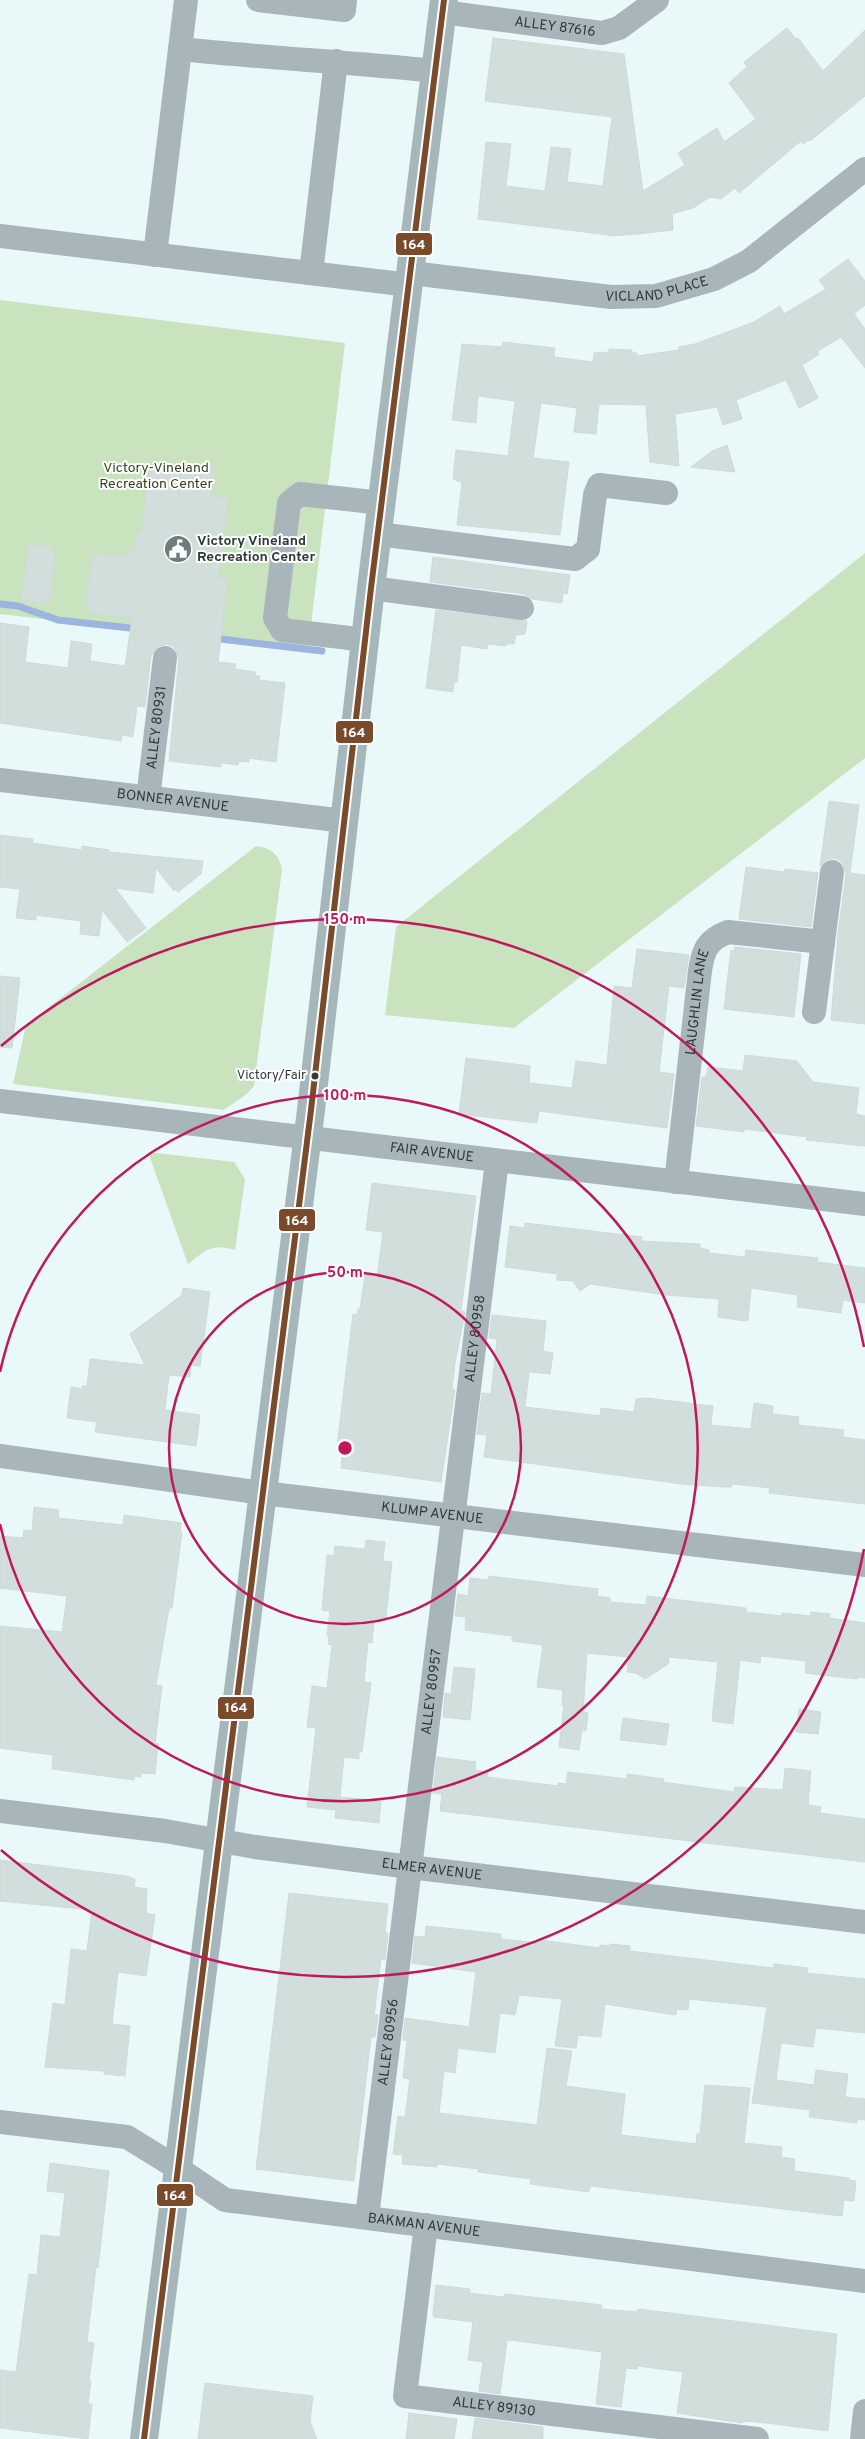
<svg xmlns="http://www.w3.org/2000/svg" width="865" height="2439" font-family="Overpass,sans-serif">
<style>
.green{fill:#c9e3be}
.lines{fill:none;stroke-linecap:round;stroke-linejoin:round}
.stream{stroke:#9bb4e0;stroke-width:7}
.building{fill:#d2dedc;stroke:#cfdad8}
.minor{stroke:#a8b5ba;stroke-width:24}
.major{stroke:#a6b7bc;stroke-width:28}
.bus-1-casing{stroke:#fff;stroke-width:10}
.bus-1{stroke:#7a4b2a;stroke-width:6}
.ring{fill:none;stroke:#c2185b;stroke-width:2.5}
.bus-dot{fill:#2e3939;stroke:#fff;stroke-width:2}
.labels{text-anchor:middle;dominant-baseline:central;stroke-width:4;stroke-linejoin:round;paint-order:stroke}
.bus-label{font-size:13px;fill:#2e3939;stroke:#fff;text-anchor:end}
.street-label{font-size:14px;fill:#2e3939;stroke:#fff}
.park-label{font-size:14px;fill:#314617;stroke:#fff}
.poi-label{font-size:14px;font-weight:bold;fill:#2e3939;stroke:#fff;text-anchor:start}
.centre{fill:#c2185b;stroke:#fff;stroke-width:2.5}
.ring-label{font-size:15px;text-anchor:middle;font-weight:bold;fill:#c2185b;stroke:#fff;stroke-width:4;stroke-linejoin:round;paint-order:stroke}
.line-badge{stroke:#fff;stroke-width:2}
.badge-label{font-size:14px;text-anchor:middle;font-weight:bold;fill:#fff}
</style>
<rect width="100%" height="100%" fill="#e9f8f8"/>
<g class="green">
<polygon points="0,300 345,343 308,650 0,614"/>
<polygon points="865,553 865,758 514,1028 385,1015 396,927"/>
<path d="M 256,846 C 271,848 279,854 282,869 L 254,1086 C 246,1097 234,1102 224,1110 L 13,1084 L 26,1025 Z"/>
<path d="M 148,1152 L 234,1162 L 245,1179 L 235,1250 C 212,1243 206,1250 188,1264 Z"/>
</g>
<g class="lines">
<g class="stream">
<polyline points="0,604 18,606 58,620 139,629"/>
<polyline points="212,638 322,651"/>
</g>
</g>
<g class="building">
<polygon points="787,28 796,39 798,38 823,71 865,30 865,96 810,141 808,140 803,144 801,141 739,193 735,188 721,199 710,197 693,208 672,214 673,230 638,234 609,236 609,235 478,219 486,142 511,144 506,186 545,191 551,147 571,149 567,182 603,186 612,117 485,101 493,38 624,54 643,191 685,165 678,153 717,128 724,142 756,119 729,83 747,67 744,62"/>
<polygon points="848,259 865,281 865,305 854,314 865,329 865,368 841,337 818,351 818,355 802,365 818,398 799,408 786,380 736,400 742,419 723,425 717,407 675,414 679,466 650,462 646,405 599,404 596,434 574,432 577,408 541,403 533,458 569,462 560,535 457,525 462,483 453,479 456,450 508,456 515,401 478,396 476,423 452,420 462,344 502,347 503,342 555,348 554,357 593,362 594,353 609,352 609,349 632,350 632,353 637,353 637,356 679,350 679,347 695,344 754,322 780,306 784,314 826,289 819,280"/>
<polygon points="727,445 735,472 691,467 712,451"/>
<polygon points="185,463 215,467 211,496 228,498 218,578 228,579 218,662 236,664 235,669 255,672 255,676 260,676 259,680 285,683 276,762 249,758 249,762 239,761 238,765 222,763 221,767 169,761 179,659 174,647 167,644 159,646 151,656 145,707 137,706 133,737 122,735 121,741 0,723 0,623 29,627 25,662 68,668 71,641 92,644 90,661 125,666 132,619 89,613 90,605 85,605 92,556 97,557 97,552 116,557 134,551 136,532 141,533 150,467 184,471"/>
<polygon points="29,544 53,547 52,551 56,552 50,600 46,600 45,604 21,601"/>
<polygon points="433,557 570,575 567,594 563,593 562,603 532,599 524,594 430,582"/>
<polygon points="436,610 527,621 525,634 516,635 514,644 506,644 506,646 488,644 487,649 461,645 457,682 454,682 453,692 426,688"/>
<polygon points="829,801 859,805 850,873 865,875 865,1024 831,1020 838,934 846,873 841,861 834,858 826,860 820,866"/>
<polygon points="0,835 33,839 32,843 82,850 82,846 109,850 109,852 203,861 201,874 178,892 175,889 174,891 156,868 153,893 115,888 146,928 127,942 102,910 99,936 80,934 81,921 36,915 36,920 16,918 20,889 0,887"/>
<polygon points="746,867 784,872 785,869 818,873 811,927 739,919"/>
<polygon points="735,947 801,954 794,1017 724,1009 731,950 734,951"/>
<polygon points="637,949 689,955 684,988 669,986 659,1072 674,1074 667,1128 539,1111 537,1123 459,1114 466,1058 530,1066 529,1083 572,1088 576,1061 607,1065 614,986 632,988"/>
<polygon points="0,976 20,978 12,1048 0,1047"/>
<polygon points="745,1055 797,1061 813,1082 859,1088 856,1114 865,1116 865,1146 806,1140 807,1137 744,1129 744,1132 696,1126 702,1077 706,1077 708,1067 743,1071"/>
<polygon points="372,1183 476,1196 461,1311 465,1312 455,1363 452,1389 455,1390 441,1482 341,1468 343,1447 337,1447 353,1314 357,1315 358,1309 360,1309 365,1275 377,1277 383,1232 366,1230"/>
<polygon points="525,1223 642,1237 641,1241 700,1244 700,1248 709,1250 709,1253 745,1257 746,1250 818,1258 817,1262 865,1268 865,1303 843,1300 841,1313 797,1307 798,1295 751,1288 748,1320 745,1321 718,1317 719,1299 666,1295 590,1284 580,1291 573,1281 557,1280 557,1274 505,1267 510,1226 525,1228"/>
<polygon points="183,1288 210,1292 200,1366 191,1365 190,1377 169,1375 165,1410 200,1415 196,1446 95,1432 97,1422 67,1418 71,1387 82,1389 82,1386 87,1386 90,1359 145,1365 130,1334 182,1295"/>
<polygon points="492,1315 546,1321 543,1351 553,1353 550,1374 529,1372 525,1407 600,1416 601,1408 634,1412 636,1399 647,1398 713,1406 711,1425 751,1429 754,1403 773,1406 772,1414 799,1417 798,1425 844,1430 843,1437 865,1440 865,1504 769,1493 770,1488 732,1484 732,1487 724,1487 682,1484 484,1457 487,1435 477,1434 482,1393 491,1394 497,1339 489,1338"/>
<polygon points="34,1507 59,1510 58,1518 113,1524 123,1525 124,1515 181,1523 180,1532 182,1532 172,1608 169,1608 156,1685 162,1686 155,1743 158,1744 155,1774 141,1773 141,1777 134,1776 134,1780 52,1769 53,1755 0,1748 0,1626 62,1632 67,1596 0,1588 0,1536 23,1538 24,1530 32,1531"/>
<polygon points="366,1540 385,1542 383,1561 392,1562 386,1617 380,1618 380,1622 374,1621 372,1643 368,1642 364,1682 371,1683 362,1752 359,1752 359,1759 344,1757 340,1797 381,1801 379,1823 335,1818 336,1810 307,1807 316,1728 307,1727 312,1686 327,1688 332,1645 328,1644 329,1636 327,1636 330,1611 322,1610 327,1555 334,1556 335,1546 365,1549"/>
<polygon points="489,1576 598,1589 597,1596 610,1598 610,1602 646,1605 647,1596 746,1608 746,1612 782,1616 782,1613 810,1616 811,1612 830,1614 829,1618 865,1623 865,1678 858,1677 857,1679 805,1673 806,1661 761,1656 760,1663 740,1660 733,1724 712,1721 718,1662 669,1657 668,1664 645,1679 636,1673 627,1672 629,1657 587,1653 583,1712 588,1713 586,1731 582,1730 579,1750 559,1747 564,1705 562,1705 563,1690 537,1687 543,1645 512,1641 512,1636 465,1630 466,1617 455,1616 458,1594 468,1596 470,1578 488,1580"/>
<polygon points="454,1667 475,1669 470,1720 443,1717 445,1693 451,1694"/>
<polygon points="799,1709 821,1712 818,1734 796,1732"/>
<polygon points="623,1718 669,1724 666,1745 620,1740"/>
<polygon points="437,1757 476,1762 475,1770 488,1772 487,1777 558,1786 558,1783 566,1784 568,1772 627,1779 627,1774 664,1779 663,1782 734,1792 735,1787 783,1790 785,1768 811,1771 808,1805 821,1807 820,1813 865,1819 865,1862 440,1811 442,1794 433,1793"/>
<polygon points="0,1860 126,1876 135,1879 134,1887 147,1889 146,1913 155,1915 146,1976 118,1972 112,2024 130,2026 125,2076 104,2074 104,2071 45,2067 53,2003 65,2005 71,1949 87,1951 92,1910 0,1901"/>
<polygon points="289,1893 388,1904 385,1933 388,1933 385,1959 381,1959 374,2015 378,2015 375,2037 371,2037 354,2181 256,2169"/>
<polygon points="426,1926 501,1934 501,1939 539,1943 540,1940 599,1948 600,1945 610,1946 610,1944 630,1946 630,1951 773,1968 774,1964 808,1968 807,1973 865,1979 865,2033 816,2028 813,2047 781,2043 776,2080 814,2085 816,2070 848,2074 845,2097 865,2099 865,2120 857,2119 857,2123 809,2117 810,2110 752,2103 767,2007 689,1999 688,2010 677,2009 676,2015 605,2004 601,2037 578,2035 576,2048 555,2046 562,1999 519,1995 515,2015 500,2013 495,2053 458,2048 455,2073 444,2071 439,2113 537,2125 547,2048 572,2051 566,2086 625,2094 621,2135 696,2144 697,2134 700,2134 705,2085 750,2088 744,2143 782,2147 781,2157 795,2159 794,2171 849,2178 849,2180 856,2181 854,2201 844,2200 842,2216 590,2186 589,2192 530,2184 531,2179 478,2172 479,2169 437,2164 437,2167 402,2164 403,2155 393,2154 398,2116 405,2117 410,2079 403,2078 407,2041 403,2040 405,2018 469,2027 476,1972 412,1963 415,1936 425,1937"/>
<polygon points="50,2163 109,2171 98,2268 96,2267 87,2342 94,2343 89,2381 91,2381 88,2404 92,2404 88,2439 0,2428 0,2370 16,2372 29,2274 37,2275 41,2235 60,2237 65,2193 47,2191"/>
<polygon points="436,2285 470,2289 469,2293 504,2297 505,2294 602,2305 601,2309 637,2312 638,2309 837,2334 828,2431 767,2423 743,2421 742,2423 677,2413 683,2372 638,2366 637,2369 626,2368 621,2407 596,2404 602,2352 510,2340 507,2341 500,2394 479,2391 483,2362 468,2360 473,2322 434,2317 433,2314"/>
<polygon points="205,2383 313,2396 310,2421 317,2439 198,2439"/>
<polygon points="409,2413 457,2419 454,2439 406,2439"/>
<polygon points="475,2418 543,2427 543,2439 472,2439"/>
</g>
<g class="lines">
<g class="minor">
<polyline points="258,0 344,10 345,0"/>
<path id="s1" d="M 442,12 L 602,33 L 619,28 L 657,0"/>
<path d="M 180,49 C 265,58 350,62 435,71"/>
<polyline points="0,236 410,285"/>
<polyline points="155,255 186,0"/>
<polyline points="311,273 336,61"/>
<path id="s2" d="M 411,273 L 611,297 L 656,296 L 714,279 L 749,261 L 865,169"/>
<polyline points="378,534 575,559 588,549 595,495 599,485 666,493"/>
<polyline points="371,588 522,608"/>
<polyline points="366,640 282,630 275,618 289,503 300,494 382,503"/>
<path id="s3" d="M 0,780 L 345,821"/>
<path id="s4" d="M 148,798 L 165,658"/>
<polyline points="814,1012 832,872"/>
<path id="s5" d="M 0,1101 L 865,1204"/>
<path id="s6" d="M 676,1182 L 700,971 C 703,950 707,940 728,932 L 823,942"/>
<path id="s7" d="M 0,1456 L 263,1493 L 865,1565"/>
<path id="s8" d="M 0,1811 L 165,1831 L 255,1847 L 410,1867 L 865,1922"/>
<path id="s9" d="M 0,2122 L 127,2137 L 179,2169 L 225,2200 L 865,2281"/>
<path id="s10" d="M 367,2217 L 497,1161"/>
<path id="s11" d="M 426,2225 L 405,2396 L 757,2439"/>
<polyline points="862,2439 865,2411"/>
</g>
<polyline class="major" points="144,2439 311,1110 371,588 444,0"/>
<defs>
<polyline id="bus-1" points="144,2439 311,1110 371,588 444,0"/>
</defs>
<use href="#bus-1" class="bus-1-casing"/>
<use href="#bus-1" class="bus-1"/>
</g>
<g class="ring">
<circle cx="345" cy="1448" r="176"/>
<path d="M0 1372A353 353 0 1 1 0 1524"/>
<path d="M864 1549A529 529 0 0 1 1 1850M1 1046A529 529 0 0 1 864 1347"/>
</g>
<defs>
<symbol id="civic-disc" viewBox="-11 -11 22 22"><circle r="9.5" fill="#6f7c7c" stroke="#fff"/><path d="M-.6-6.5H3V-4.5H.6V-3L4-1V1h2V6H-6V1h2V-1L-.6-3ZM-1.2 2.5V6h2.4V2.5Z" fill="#fff"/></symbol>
</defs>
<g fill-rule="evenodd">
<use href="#civic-disc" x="162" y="533" width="32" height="32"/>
</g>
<circle class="bus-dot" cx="315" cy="1076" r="4.5"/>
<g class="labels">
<g class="bus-label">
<text x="306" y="1076">Victory/Fair</text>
</g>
<g class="street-label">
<text stroke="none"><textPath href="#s1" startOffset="114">ALLEY 87616</textPath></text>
<text stroke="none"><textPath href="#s2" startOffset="248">VICLAND PLACE</textPath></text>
<text stroke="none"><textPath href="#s4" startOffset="71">ALLEY 80931</textPath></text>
<text stroke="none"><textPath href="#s3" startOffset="174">BONNER AVENUE</textPath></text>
<text stroke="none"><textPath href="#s6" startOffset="181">LAUGHLIN LANE</textPath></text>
<text stroke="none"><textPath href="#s5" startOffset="435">FAIR AVENUE</textPath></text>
<text stroke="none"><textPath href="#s10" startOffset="885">ALLEY 80958</textPath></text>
<text stroke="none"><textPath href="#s7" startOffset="436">KLUMP AVENUE</textPath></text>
<text stroke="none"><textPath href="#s10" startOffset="529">ALLEY 80957</textPath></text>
<text stroke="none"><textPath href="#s8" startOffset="436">ELMER AVENUE</textPath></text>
<text stroke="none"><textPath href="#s10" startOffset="176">ALLEY 80956</textPath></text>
<text stroke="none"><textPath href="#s9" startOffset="445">BAKMAN AVENUE</textPath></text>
<text stroke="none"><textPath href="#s11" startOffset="262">ALLEY 89130</textPath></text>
</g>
<g class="park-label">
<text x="156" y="468">Victory-Vineland<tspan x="156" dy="16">Recreation Center</tspan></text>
</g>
<g class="poi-label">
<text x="197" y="541">Victory Vineland<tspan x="197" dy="16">Recreation Center</tspan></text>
</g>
</g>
<circle cx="345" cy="1448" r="8" class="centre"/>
<g class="ring-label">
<text x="345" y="924">150 m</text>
<text x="345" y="1100">100 m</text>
<text x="345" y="1277">50 m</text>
</g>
<g class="line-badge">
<rect x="395" y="232" width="38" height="24" rx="5" fill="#7a4b2a"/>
<rect x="335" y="720" width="39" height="24" rx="5" fill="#7a4b2a"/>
<rect x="278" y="1208" width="38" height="24" rx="5" fill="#7a4b2a"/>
<rect x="217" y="1696" width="38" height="24" rx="5" fill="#7a4b2a"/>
<rect x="156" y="2183" width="38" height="24" rx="5" fill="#7a4b2a"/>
</g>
<g class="badge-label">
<text x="414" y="249">164</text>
<text x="354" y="737">164</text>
<text x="297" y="1225">164</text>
<text x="236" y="1712">164</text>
<text x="175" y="2200">164</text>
</g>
</svg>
